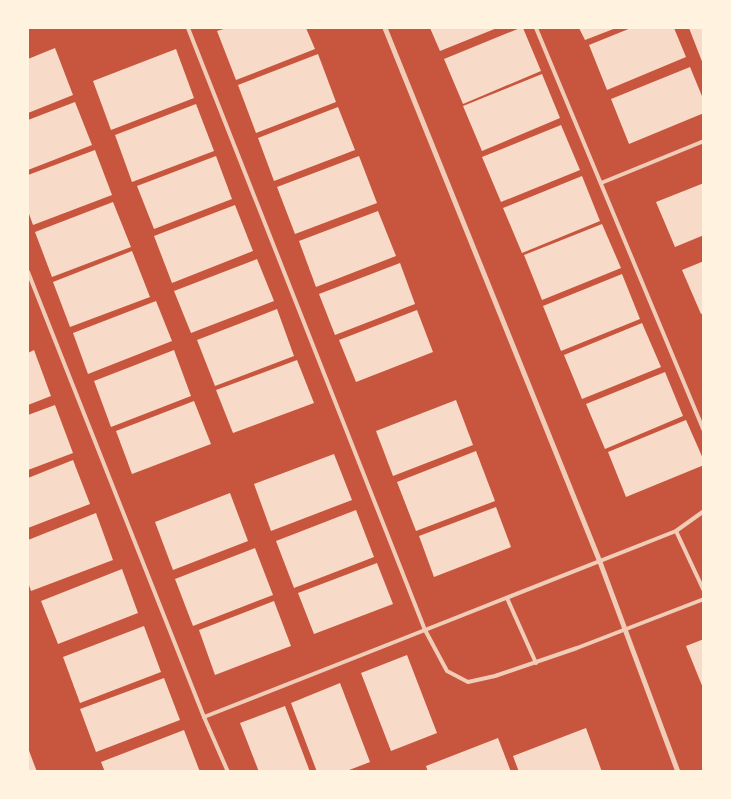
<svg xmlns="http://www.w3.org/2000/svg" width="731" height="799" font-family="Helvetica,sans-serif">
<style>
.building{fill:#f7dbc8}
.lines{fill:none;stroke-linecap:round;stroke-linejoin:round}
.service{stroke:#f1ccb7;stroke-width:4}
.minor{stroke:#f1ccb7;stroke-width:5}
</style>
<rect width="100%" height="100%" fill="#c8553d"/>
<g class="building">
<polygon points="227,28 306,28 315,49 236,80 217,31"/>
<polygon points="430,28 497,28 440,51"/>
<polygon points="520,28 523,28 541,71 463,104 444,59"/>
<polygon points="579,28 616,28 585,40"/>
<polygon points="631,28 674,28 686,57 607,90 589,45"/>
<polygon points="689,28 704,28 704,64 703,64"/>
<polygon points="55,48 73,95 28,113 28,59"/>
<polygon points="176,49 194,98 111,130 93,81"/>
<polygon points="318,54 336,102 256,133 238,85"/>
<polygon points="690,67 704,101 704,113 629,144 611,99"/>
<polygon points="542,74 560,118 482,151 463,106"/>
<polygon points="75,102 92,145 28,170 28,120"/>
<polygon points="196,104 214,151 132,182 115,135"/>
<polygon points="338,107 355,150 274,181 258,138"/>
<polygon points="561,125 580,170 501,202 482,157"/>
<polygon points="95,150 112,195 33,225 28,211 28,175"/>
<polygon points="216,156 232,199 154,229 137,186"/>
<polygon points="359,156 377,203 295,234 277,187"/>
<polygon points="582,176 600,221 522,253 503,208"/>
<polygon points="704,183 704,235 675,247 656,202"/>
<polygon points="113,202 131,247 52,277 35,232"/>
<polygon points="235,205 253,251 172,283 154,236"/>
<polygon points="378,211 396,256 316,287 299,241"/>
<polygon points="602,224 621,268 542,300 524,255"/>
<polygon points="132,251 150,297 70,327 53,282"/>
<polygon points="257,259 274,301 191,333 174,291"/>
<polygon points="704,261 704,313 701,314 682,270"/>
<polygon points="400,263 415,304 335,335 319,294"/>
<polygon points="622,274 640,319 561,351 543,306"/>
<polygon points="156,301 172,341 88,374 73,333"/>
<polygon points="277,309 294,356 215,386 197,340"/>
<polygon points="417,310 433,352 356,382 339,340"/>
<polygon points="642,323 661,367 582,399 564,355"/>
<polygon points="34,350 51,396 28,405 28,353"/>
<polygon points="174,350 191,396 111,427 94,381"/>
<polygon points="297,360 314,403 233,433 216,390"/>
<polygon points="665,372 683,416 605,449 586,404"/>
<polygon points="456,400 473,445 393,476 376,431"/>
<polygon points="194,401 211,444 132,474 116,431"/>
<polygon points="55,405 73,453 28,470 28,415"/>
<polygon points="686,420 704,461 704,465 626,497 608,452"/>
<polygon points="476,451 495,501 416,531 397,482"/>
<polygon points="334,454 352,500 271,531 254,484"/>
<polygon points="73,460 90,504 28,528 28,478"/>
<polygon points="230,493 248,541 173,570 155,522"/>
<polygon points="496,507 511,547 434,577 419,536"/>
<polygon points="356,510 374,557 294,588 276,541"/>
<polygon points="96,513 113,560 31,591 28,582 28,540"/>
<polygon points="255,548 273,595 193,626 175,579"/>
<polygon points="377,563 393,604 314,634 298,593"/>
<polygon points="122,569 138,613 58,644 41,601"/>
<polygon points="274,601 291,646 215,675 199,630"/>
<polygon points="144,626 161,672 80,703 63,657"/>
<polygon points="704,639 704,688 703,688 686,646"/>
<polygon points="407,655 437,733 391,751 361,673"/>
<polygon points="164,678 180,720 96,752 80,709"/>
<polygon points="340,683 370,762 344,772 317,772 291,703"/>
<polygon points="285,706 310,772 259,772 240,723"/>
<polygon points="586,728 602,772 519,772 513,756"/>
<polygon points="184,730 200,772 105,772 101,762"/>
<polygon points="498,738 511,772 428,772 426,766"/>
<polygon points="28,748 37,772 28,772"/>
</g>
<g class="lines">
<g class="service">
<polyline points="188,28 425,630 204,717"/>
<polyline points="536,28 704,431"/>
<polyline points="601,183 704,141"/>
<polyline points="28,272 204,717 228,772"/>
<polyline points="704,511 676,531 425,630 447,671 468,682 495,676 577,648 704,599"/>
<polyline points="676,531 704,591"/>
<polyline points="507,598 536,663"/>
</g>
<polyline class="minor" points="385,28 600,562 678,772"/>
</g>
<rect width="731" height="799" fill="none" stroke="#fff3e0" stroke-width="58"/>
</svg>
